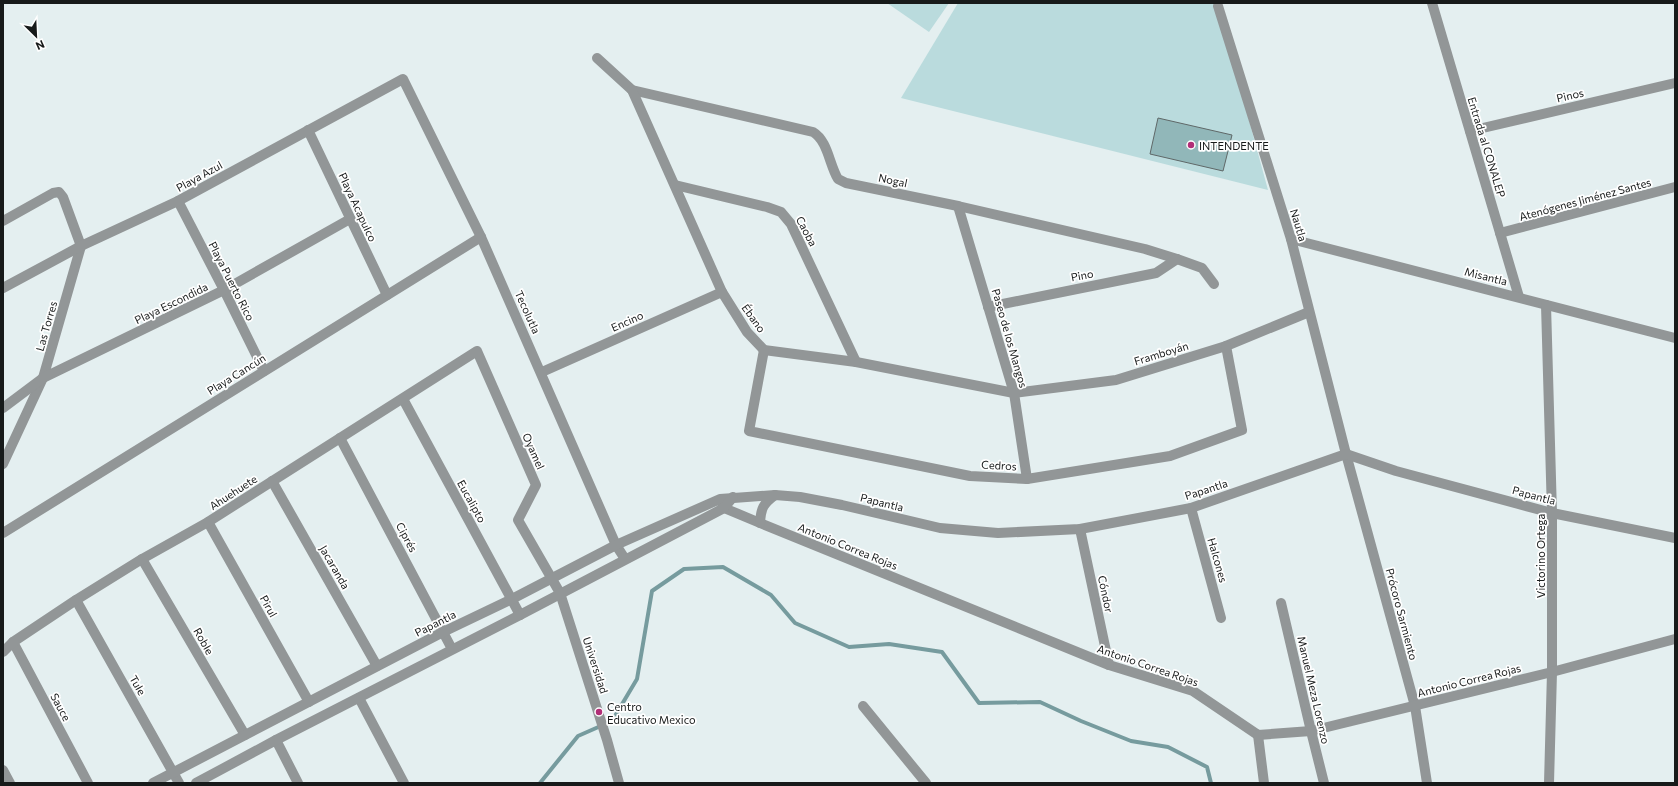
<svg xmlns="http://www.w3.org/2000/svg" width="1678" height="786" font-family="Commissioner,sans-serif">
<style>
.green{fill:#badbdd}
.lines{fill:none;stroke-linecap:round;stroke-linejoin:round}
.stream{stroke:#769b9e;stroke-width:4}
.building{fill:#91b7b9;stroke:#5f6868}
.minor{stroke:#929697;stroke-width:10}
.tertiary{stroke:#929697;stroke-width:10}
.poi-dot{fill:#b12e77;stroke:#fff;stroke-width:1.5}
.labels{text-anchor:middle;dominant-baseline:central;stroke-width:3.5;stroke-linejoin:round;paint-order:stroke}
.street-label{font-size:11px;fill:#171a1a;stroke:#fff}
.poi-label{font-size:11px;fill:#171a1a;stroke:#fff;text-anchor:start}
</style>
<rect width="100%" height="100%" fill="#e4eff0"/>
<g class="green">
<polygon points="887,3 949,3 929,32"/>
<polygon points="958,3 1217,3 1268,190 901,98"/>
</g>
<g class="lines">
<polyline class="stream" points="540,783 578,736 612,721 637,679 652,591 684,569 723,567 771,595 795,623 849,647 889,644 942,652 979,703 1040,702 1081,721 1131,741 1168,747 1207,767 1211,783"/>
</g>
<polygon class="building" points="1158,118 1232,135 1223,171 1150,154"/>
<g class="lines">
<g class="minor">
<polyline points="1432,3 1519,297"/>
<polyline points="1218,6 1291,239 1346,454 1415,706 1427,783"/>
<path d="M 597,58 L 632,90 L 813,132 C 828,141 829,164 838,179 L 846,183 L 958,206 L 1145,249 L 1177,259 L 1202,268 L 1214,284"/>
<polyline points="632,90 722,292 747,332 764,350 856,362 1014,393 1116,380 1226,346 1309,312"/>
<polyline points="308,130 387,295"/>
<polyline points="1470,131 1675,83"/>
<polyline points="675,185 767,207 781,212 791,224 856,362"/>
<polyline points="178,201 224,290 264,371"/>
<polyline points="958,206 1014,393 1027,479"/>
<polyline points="3,221 53,193 59,192 63,197 81,246 43,378 3,464"/>
<polyline points="1500,233 1675,187"/>
<polyline points="1291,239 1675,338"/>
<polyline points="3,288 81,246 178,201 403,79 481,237 616,545 625,559"/>
<polyline points="1546,305 1552,513 1552,672 1549,783"/>
<polyline points="988,307 1156,273 1177,259"/>
<polyline points="764,350 749,431 970,476 1027,479 1170,456 1242,430 1226,346"/>
<polyline points="542,372 722,292"/>
<polyline points="403,399 520,615"/>
<polyline points="3,408 43,378 224,290 350,219"/>
<polyline points="340,438 452,649"/>
<polyline points="272,481 377,666"/>
<polyline points="721,501 724,508 760,523 1109,665 1193,691 1258,735 1311,731 1552,672 1675,639"/>
<polyline points="1191,508 1221,618"/>
<polyline points="208,522 309,702"/>
<path d="M 760,523 C 761,508 763,504 775,495"/>
<polyline points="1080,529 1109,665"/>
<polyline points="3,533 481,237"/>
<polyline points="142,559 245,735"/>
<polyline points="76,600 179,783"/>
<polyline points="1281,603 1311,731 1324,783"/>
<polyline points="13,642 88,783"/>
<polyline points="3,652 13,642 76,600 142,559 208,522 477,351 536,485 518,520 560,593 607,740 619,783"/>
<polyline points="359,698 404,783"/>
<polyline points="863,706 926,783"/>
<polyline points="1258,735 1264,783"/>
<polyline points="276,740 298,783"/>
<polyline points="3,770 10,783"/>
</g>
<g class="tertiary">
<polyline points="153,783 443,632 512,599 616,545 720,499 775,495 800,497 842,505 940,528 998,533 1080,529 1191,508 1346,454 1396,471 1552,513 1675,538"/>
<polyline points="196,783 276,740 520,615 724,508 733,497"/>
</g>
</g>
<g class="poi-dot">
<circle cx="1191" cy="145" r="4"/>
<circle cx="599" cy="712" r="4"/>
</g>
<g class="labels">
<g class="street-label">
<text transform="translate(1570 95) rotate(-13)">Pinos</text>
<text transform="translate(1487 147) rotate(73)">Entrada al CONALEP</text>
<text transform="translate(199 176) rotate(-29)">Playa Azul</text>
<text transform="translate(893 180) rotate(12)">Nogal</text>
<text transform="translate(1585 199) rotate(-15)">Atenógenes Jiménez Santes</text>
<text transform="translate(358 207) rotate(65)">Playa Acapulco</text>
<text transform="translate(1299 225) rotate(73)">Nautla</text>
<text transform="translate(807 231) rotate(62)">Caoba</text>
<text transform="translate(1082 275) rotate(-11)">Pino</text>
<text transform="translate(1486 276) rotate(14)">Misantla</text>
<text transform="translate(232 281) rotate(63)">Playa Puerto Rico</text>
<text transform="translate(171 303) rotate(-26)">Playa Escondida</text>
<text transform="translate(528 312) rotate(66)">Tecolutla</text>
<text transform="translate(754 318) rotate(54)">Ébano</text>
<text transform="translate(627 321) rotate(-24)">Encino</text>
<text transform="translate(46 326) rotate(-74)">Las Torres</text>
<text transform="translate(1010 338) rotate(74)">Paseo de los Mangos</text>
<text transform="translate(1161 353) rotate(-17)">Framboyán</text>
<text transform="translate(236 374) rotate(-32)">Playa Cancún</text>
<text transform="translate(534 451) rotate(66)">Oyamel</text>
<text transform="translate(999 465) rotate(3)">Cedros</text>
<text transform="translate(1206 489) rotate(-18)">Papantla</text>
<text transform="translate(233 492) rotate(-33)">Ahuehuete</text>
<text transform="translate(1534 495) rotate(15)">Papantla</text>
<text transform="translate(472 501) rotate(61)">Eucalipto</text>
<text transform="translate(882 502) rotate(14)">Papantla</text>
<text transform="translate(407 537) rotate(62)">Ciprés</text>
<text transform="translate(848 546) rotate(22)">Antonio Correa Rojas</text>
<text transform="translate(1540 556) rotate(-90)">Victorino Ortega</text>
<text transform="translate(1218 560) rotate(74)">Halcones</text>
<text transform="translate(335 567) rotate(60)">Jacaranda</text>
<text transform="translate(1106 594) rotate(78)">Cóndor</text>
<text transform="translate(269 606) rotate(61)">Pirul</text>
<text transform="translate(1402 614) rotate(75)">Prócoro Sarmiento</text>
<text transform="translate(435 623) rotate(-27)">Papantla</text>
<text transform="translate(204 641) rotate(60)">Roble</text>
<text transform="translate(596 665) rotate(72)">Universidad</text>
<text transform="translate(1148 665) rotate(19)">Antonio Correa Rojas</text>
<text transform="translate(1469 680) rotate(-14)">Antonio Correa Rojas</text>
<text transform="translate(138 685) rotate(60)">Tule</text>
<text transform="translate(1314 690) rotate(77)">Manuel Meza Lorenzo</text>
<text transform="translate(61 707) rotate(62)">Sauce</text>
</g>
<g class="poi-label">
<text x="1199" y="145">INTENDENTE</text>
<text x="607" y="706">Centro<tspan x="607" dy="13">Educativo Mexico</tspan></text>
</g>
</g>
<rect width="1678" height="786" fill="none" stroke="#171a1a" stroke-width="8"/>
<g transform="translate(36 36) rotate(156)" stroke="#ffffff" stroke-width="3" paint-order="stroke">
<path d="M0-3L7 15L0 10L-7 15Z" fill="#171a1a"/>
<text y="-6" font-size="11" font-weight="bold" text-anchor="middle" fill="#171a1a">N</text>
</g>
</svg>
